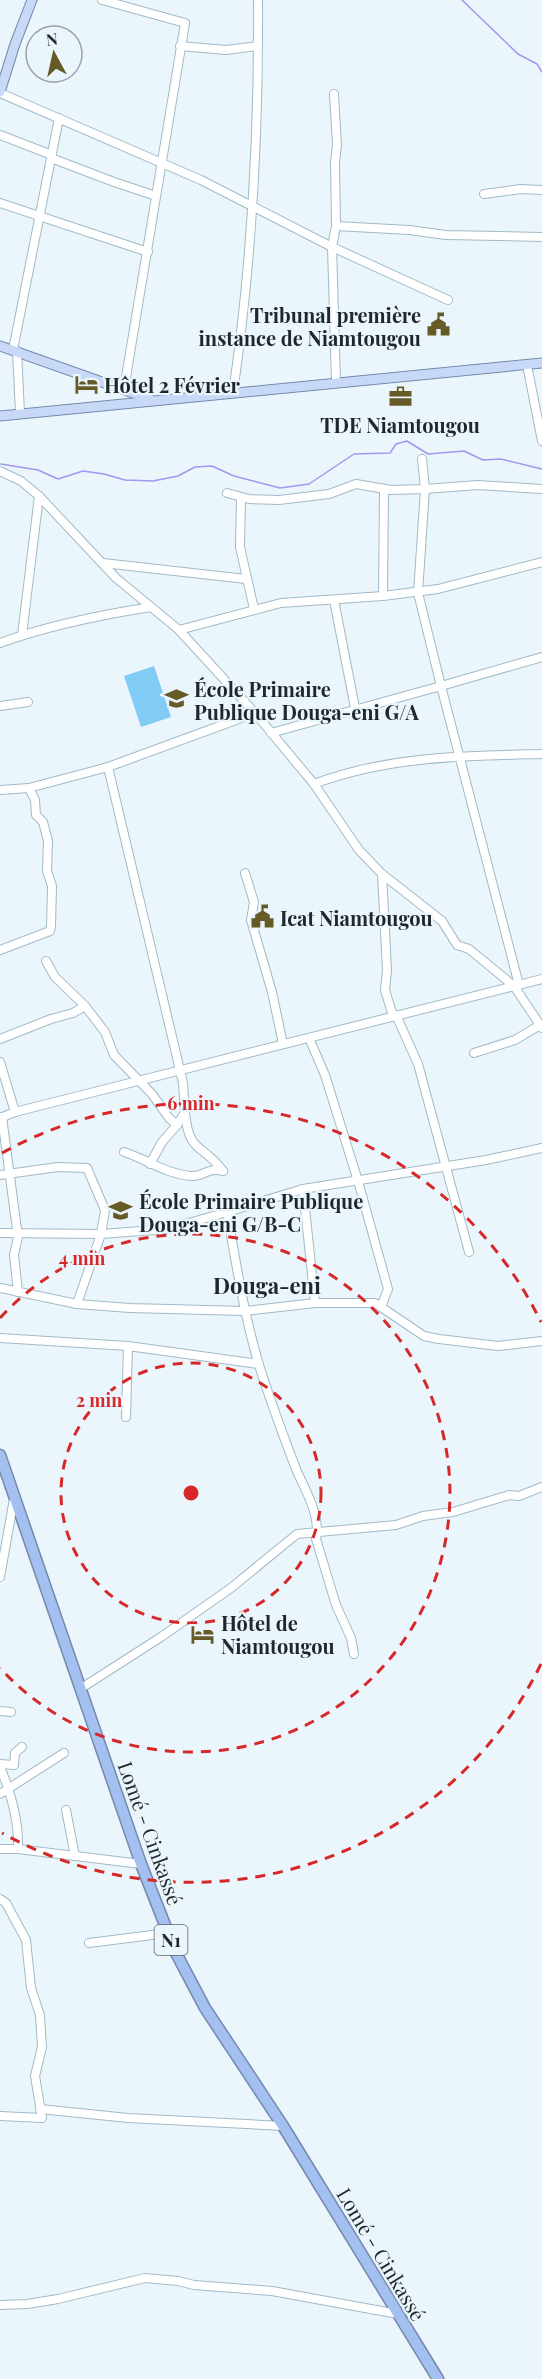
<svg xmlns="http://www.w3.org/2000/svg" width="542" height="2379" font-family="'Playfair Display',serif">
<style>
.green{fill:#80ccf5}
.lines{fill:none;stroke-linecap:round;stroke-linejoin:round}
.stream{stroke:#a197f1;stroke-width:1.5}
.minor-casing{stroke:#a0bac8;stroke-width:10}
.major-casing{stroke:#748aac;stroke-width:11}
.highway-casing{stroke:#748aac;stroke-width:13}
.minor{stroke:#fff;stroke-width:8}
.major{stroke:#c8d9f7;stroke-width:9}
.highway{stroke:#a3c0f1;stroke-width:10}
.ring{fill:none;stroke:#d62828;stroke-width:3;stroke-dasharray:10 8}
.labels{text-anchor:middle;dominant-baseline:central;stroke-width:4.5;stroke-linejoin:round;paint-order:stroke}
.shield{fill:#ebf6fc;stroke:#5b656a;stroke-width:1.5}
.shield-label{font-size:18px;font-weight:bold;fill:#1d272c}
.poi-label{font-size:20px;font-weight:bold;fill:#1d272c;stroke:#ebf6fc;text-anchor:start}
.street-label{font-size:20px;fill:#1d272c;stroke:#ebf6fc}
.quarter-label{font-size:22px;font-weight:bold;fill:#1d272c;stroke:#ebf6fc}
.centre{fill:#d62828;stroke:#ebf6fc;stroke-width:3}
.ring-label{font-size:18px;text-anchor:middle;font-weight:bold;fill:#d62828;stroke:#ebf6fc;stroke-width:4.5;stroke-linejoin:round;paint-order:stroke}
</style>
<rect width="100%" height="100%" fill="#ebf6fc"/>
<polygon class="green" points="154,666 171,717 141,727 124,676"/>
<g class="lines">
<g class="stream">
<polyline points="462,0 518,54 537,64 542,72"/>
<polyline points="1,464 38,470 58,479 83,471 104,474 125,480 153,481 178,476 195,467 212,466 234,476 280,488 309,484 354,454 390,453 396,444 407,441 428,454 464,451 483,460 501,459 542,469"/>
</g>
<defs>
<g id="minor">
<polyline points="102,0 185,23 124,389"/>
<polyline points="180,46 226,50 258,46"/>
<polyline points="0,93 201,180 332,247 448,300"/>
<polyline points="334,94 337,145 335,162 336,226 332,247 336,381"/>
<polyline points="0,135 52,155"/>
<polyline points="51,158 114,182 156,196"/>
<polyline points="484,194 521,189 542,190"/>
<polyline points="0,203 148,252"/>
<polyline points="336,226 409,230 446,235 542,237"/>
<polyline points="13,350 59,118"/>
<polyline points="17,351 20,413"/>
<polyline points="527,365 542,441"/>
<path d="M 233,393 C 252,262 259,132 258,0"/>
<polyline points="0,471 21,481 39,496 116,578 179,630 255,713 314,784 359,850 382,874 442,921 457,945 469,949 514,986 542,1028"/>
<polyline points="542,489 478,485 425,489 418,593 441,686 542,657"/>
<polyline points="227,493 249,499 279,500 329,494 356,484 391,490 425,489 422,459"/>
<polyline points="241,497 240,547 254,609"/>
<polyline points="103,563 246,579"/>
<polyline points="383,596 384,489"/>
<polyline points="334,600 355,708"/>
<polyline points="179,630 281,603 383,596 438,589 542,562"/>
<polyline points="22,635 39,496"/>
<path d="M 0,643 C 49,625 100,615 151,607"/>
<polyline points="0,706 28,702"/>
<polyline points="271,733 441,686 519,985"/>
<polyline points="108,767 183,1083 185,1112 177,1125 162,1142 150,1164"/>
<path d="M 314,784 C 388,756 464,756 542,754"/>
<polyline points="0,790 29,788 108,767 255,713"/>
<polyline points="245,873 254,902 251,920 272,992 283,1044"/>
<polyline points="382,874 387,970 385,990 393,1016"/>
<polyline points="0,950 50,931 51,927 52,886 47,871 48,841 43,822 36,815 35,800 29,788"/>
<polyline points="46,961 55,977 85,1006 105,1032 114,1055 152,1094 169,1118 177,1125"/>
<polyline points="396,1015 418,1064 469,1252"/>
<polyline points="309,1038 325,1075 358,1181 388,1289 381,1307"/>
<polyline points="0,1039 51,1019 73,1013 85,1006"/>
<polyline points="474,1053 515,1040 540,1025"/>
<polyline points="0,1062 15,1112"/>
<path d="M 185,1113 C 189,1154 202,1143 223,1171"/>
<polyline points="2,1117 18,1237 14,1255 18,1292"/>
<polyline points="0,1118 15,1112 542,979"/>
<path d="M 124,1152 C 146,1159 166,1174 191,1176 C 203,1177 208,1167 223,1171"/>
<polyline points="0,1175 58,1167 87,1168 105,1210 101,1234 77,1304"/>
<polyline points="303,1189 315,1303"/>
<polyline points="227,1212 303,1189 486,1160 542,1148"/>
<path d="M 0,1233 L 101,1234 L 168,1229 L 227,1212 C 236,1263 244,1315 259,1365 C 270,1400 283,1435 296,1469 C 305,1490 321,1515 316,1539 L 336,1605 L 351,1638 L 354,1654"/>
<polyline points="0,1288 77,1304 130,1308 245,1311 315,1303 375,1303 424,1336 439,1339 498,1346 542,1341"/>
<polyline points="0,1338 128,1346 259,1364"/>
<polyline points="126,1417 128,1346"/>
<polyline points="0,1577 14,1499"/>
<polyline points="80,1689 161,1637 231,1588 297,1534 396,1525 423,1516 453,1512 509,1495 519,1496 542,1487"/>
<polyline points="0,1711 11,1712"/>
<polyline points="0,1764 14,1765 15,1753 22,1747"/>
<path d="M 0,1767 C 11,1793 19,1821 18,1849"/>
<polyline points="0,1794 64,1753"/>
<polyline points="66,1810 75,1856"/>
<polyline points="0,1849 18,1849 141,1864"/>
<polyline points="0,1899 6,1903 26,1940 31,1988 40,2015 42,2047 35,2076 42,2118 0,2116"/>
<polyline points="89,1943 168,1933"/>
<polyline points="40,2109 128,2118 283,2126"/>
<polyline points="0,2305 27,2304 58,2299 145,2278 178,2281 194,2285 272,2291 398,2314"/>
</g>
<g id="major">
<polyline points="0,92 15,44 32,0"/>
<polyline points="0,346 150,399"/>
<polyline points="0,416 542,363"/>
</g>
<polyline id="highway" points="0,1455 141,1864 176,1953 205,2008 283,2126 438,2379"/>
</defs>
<use href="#minor" class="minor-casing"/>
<use href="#major" class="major-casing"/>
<use href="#highway" class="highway-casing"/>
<use href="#minor" class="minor"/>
<use href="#major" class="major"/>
<use href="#highway" class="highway"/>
</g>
<g class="ring">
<circle cx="191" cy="1493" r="130"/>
<path d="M0 1318A259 259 0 1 1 0 1668"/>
<path d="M541 1664A389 389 0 0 1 2 1833M2 1153A389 389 0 0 1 541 1322"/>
</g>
<defs>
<symbol id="civic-bare" viewBox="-9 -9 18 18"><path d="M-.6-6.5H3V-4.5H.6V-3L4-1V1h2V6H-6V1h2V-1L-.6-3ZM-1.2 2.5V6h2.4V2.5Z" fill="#665a27" stroke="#ebf6fc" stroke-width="2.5" paint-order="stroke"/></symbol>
<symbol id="hotel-bare" viewBox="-9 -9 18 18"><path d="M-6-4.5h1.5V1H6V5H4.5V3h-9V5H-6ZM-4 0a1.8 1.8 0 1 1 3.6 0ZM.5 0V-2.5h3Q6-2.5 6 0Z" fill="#665a27" stroke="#ebf6fc" stroke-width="2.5" paint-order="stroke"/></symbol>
<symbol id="office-bare" viewBox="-9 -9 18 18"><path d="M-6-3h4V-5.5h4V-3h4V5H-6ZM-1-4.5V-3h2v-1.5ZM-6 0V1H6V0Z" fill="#665a27" stroke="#ebf6fc" stroke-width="2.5" paint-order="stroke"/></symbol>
<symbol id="school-bare" viewBox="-9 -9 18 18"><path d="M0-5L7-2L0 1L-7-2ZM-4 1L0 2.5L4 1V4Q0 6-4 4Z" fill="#665a27" stroke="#ebf6fc" stroke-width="2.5" paint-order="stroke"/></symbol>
</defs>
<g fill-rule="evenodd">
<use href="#civic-bare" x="422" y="308" width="33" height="33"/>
<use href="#hotel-bare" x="70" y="368" width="33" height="33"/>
<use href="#office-bare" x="384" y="380" width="33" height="33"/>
<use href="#school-bare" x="160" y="682" width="33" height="33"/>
<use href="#civic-bare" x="246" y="900" width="33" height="33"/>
<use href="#school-bare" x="104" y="1194" width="33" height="33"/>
<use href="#hotel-bare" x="186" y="1618" width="33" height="33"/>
</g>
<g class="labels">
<rect class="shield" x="154.5" y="1925" width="33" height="30" rx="4.5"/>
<g class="shield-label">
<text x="171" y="1940">N1</text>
</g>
<g class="poi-label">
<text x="421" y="314" text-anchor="end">Tribunal première<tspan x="421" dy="23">instance de Niamtougou</tspan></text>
<text x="104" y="384">Hôtel 2 Février</text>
<text x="400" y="424" text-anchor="middle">TDE Niamtougou</text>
<text x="194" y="688">École Primaire<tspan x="194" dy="23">Publique Douga-eni G/A</tspan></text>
<text x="280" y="917">Icat Niamtougou</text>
<text x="139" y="1200">École Primaire Publique<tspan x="139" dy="23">Douga-eni G/B-C</tspan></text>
<text x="221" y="1622">Hôtel de<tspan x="221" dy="23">Niamtougou</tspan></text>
</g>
<g class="street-label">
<text transform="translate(151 1833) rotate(70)">Lomé - Cinkassé</text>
<text transform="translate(382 2254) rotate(59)">Lomé - Cinkassé</text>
</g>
<g class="quarter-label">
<text x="267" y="1285">Douga-eni</text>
</g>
</g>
<circle cx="191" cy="1493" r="9" class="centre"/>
<g class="ring-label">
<text x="191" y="1110">6 min</text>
<text x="82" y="1265">4 min</text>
<text x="99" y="1407">2 min</text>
</g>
<g transform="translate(54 54) rotate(352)"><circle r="28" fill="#ebf6fc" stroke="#99a3a9" stroke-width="1.5"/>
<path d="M0-4.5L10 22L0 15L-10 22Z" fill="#665a27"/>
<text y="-9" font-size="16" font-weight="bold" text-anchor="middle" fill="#1d272c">N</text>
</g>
</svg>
